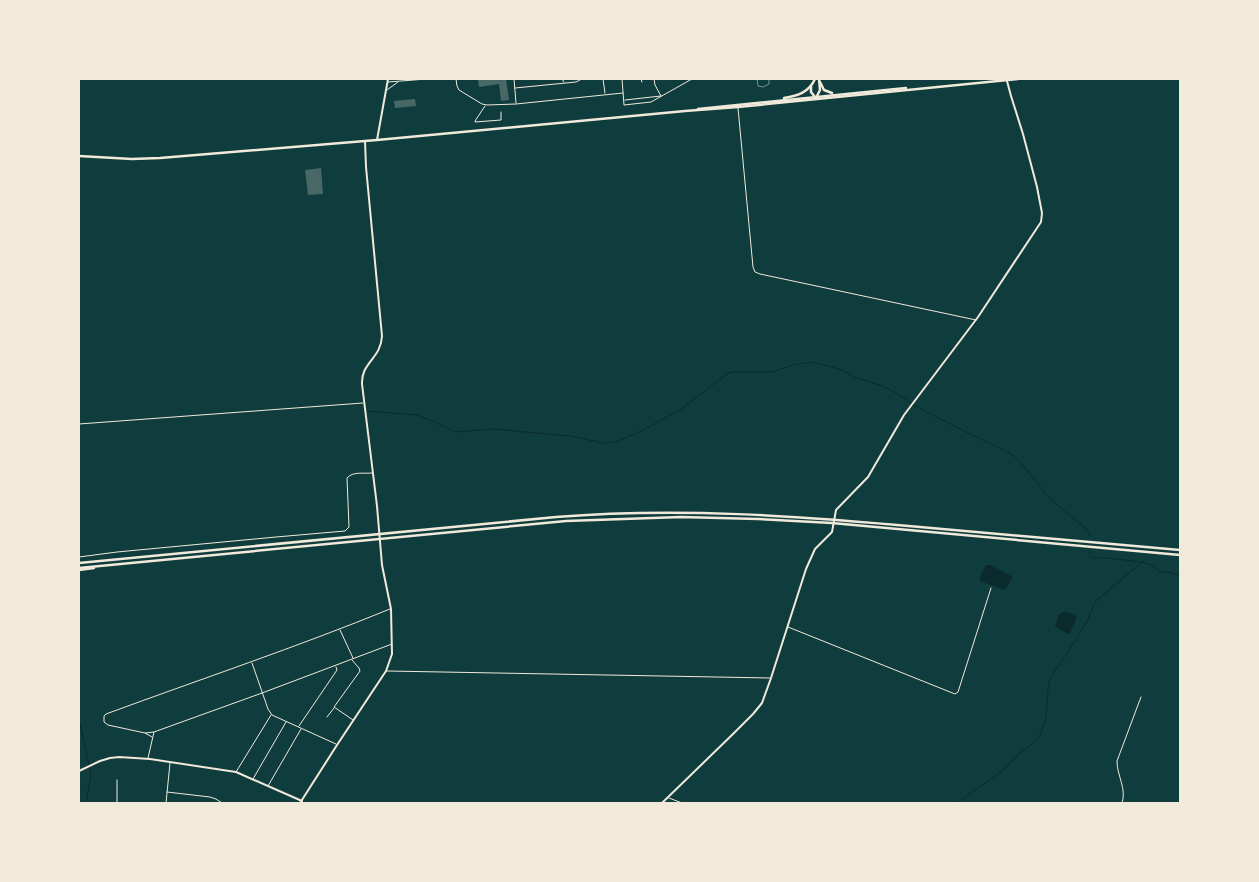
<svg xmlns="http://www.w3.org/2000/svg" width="1259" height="882" font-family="'Fira Sans Condensed',sans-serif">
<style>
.water{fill:#0a2a2b}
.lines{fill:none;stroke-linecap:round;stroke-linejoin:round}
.stream{stroke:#0a2a2b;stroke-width:1}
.building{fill:#486865}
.path{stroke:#f1e9da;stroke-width:0.5}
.minor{stroke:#f1e9da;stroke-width:1}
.tertiary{stroke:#f1e9da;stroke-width:2}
.primary{stroke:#f1e9da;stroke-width:2.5}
.motorway{stroke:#f1e9da;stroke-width:2.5}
</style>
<rect width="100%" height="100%" fill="#0f3d3e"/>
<g class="water">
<polygon points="986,565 990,565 1013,577 1007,587 1004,590 980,581 980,577"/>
<polygon points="1062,612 1070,613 1077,617 1070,633 1068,634 1056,627 1055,625 1059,615"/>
</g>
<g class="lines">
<g class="stream">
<polyline points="367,411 416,415 432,421 456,432 493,429 570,436 604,443 616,442 643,430 680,410 727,374 732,372 772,372 793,365 813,362 842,370 856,378 880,385 898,394 915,406 974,436 1004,450 1014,456 1021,463 1050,499 1083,526 1088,532 1090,536"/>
<polyline points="1089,551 1090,556 1093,558 1107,558 1142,562 1152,565 1160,572 1167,572 1180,575"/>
<polyline points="79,719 91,774 86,803"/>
<polyline points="957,803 1002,771 1019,754 1035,742 1040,735 1046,717 1048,690 1050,678 1073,644 1086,623 1096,601 1142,562"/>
</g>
</g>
<g class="building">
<polygon points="492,79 506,79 509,100 501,101 499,84 479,87 478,80"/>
<polygon points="415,99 416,106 395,108 394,101"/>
<polygon points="321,168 323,194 308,195 305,170"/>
</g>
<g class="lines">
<polyline class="path" points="757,79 758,86 763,87 769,84 769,79"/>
<g class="minor">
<polyline points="456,79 457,86 459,90 482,104 487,105 516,104 623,93"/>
<polyline points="514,79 516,103"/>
<polyline points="562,79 564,82"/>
<polyline points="603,79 605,93"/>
<polyline points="622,79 624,105 651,102 692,79"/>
<polyline points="641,79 642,82"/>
<polyline points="654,79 655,85 661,96"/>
<polyline points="388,82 427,79"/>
<polyline points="515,88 576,82 580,80"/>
<polyline points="387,90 398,82"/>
<polyline points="625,100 661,96"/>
<polyline points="485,106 475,121 475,122 501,120 501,112"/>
<polyline points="738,108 753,267 755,272 760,274 976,320"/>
<polyline points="79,424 363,403"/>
<path d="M 79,557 L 117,552 L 276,537 L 345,531 L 349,527 L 347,478 C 353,471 364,474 372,473"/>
<polyline points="788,627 955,694 958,692 991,588"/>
<polyline points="340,630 353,658"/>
<polyline points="352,660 359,668 360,671 334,707 353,720"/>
<polyline points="252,663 268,709 272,715 336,744"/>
<polyline points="387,671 771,678"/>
<polyline points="327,717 334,708"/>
<polyline points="299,726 337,670 336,667"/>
<polyline points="154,732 262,693 392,644"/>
<path d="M 145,733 L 108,725 L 104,722 L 104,716 L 106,714 C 201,679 297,647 390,609"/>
<polyline points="148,758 154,732 145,733 152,737"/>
<polyline points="236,772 271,715"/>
<polyline points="253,779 286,722"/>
<polyline points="117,780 117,803"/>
<polyline points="268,786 301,729"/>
<polyline points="167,792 210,797 216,799 222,803"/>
<polyline points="669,798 682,803"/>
<polyline points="166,803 170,763"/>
<path d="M 1122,803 C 1127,789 1117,776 1117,761 L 1141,697"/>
</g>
<g class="tertiary">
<polyline points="377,140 388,79"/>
<polyline points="79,771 100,761 110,758 119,757 150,759 236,772 302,801"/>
<path d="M 300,803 L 337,745 L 386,671 L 392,654 L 391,609 L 382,565 L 377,506 L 362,384 C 361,362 381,359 382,336 L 366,167 L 365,141"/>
<polyline points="662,803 734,733 753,714 762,703 771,678 806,569 815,549 832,532 836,510 868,477 904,415 978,317 1041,222 1042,213 1037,187 1023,134 1011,96 1007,81"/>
</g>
<g class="primary">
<polyline points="820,82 824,90 832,93"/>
<polyline points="811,86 811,92 815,97"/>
<polyline points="817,96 820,90 819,79"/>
<path d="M 784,98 C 798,96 809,92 815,79"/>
<polyline points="698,109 906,88"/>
<polyline points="79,156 132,159 160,158 377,140 685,111 738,107 1018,79"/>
</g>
<g class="motorway">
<path d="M 79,563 L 556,517 C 678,507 799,516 920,527 C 1007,535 1093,542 1180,550"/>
<polyline points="79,568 566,521 681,517 758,519 832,523 1180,555"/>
<polyline points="79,570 94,568"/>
</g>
</g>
<rect width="1259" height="882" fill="none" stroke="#f1e9da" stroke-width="160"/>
</svg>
